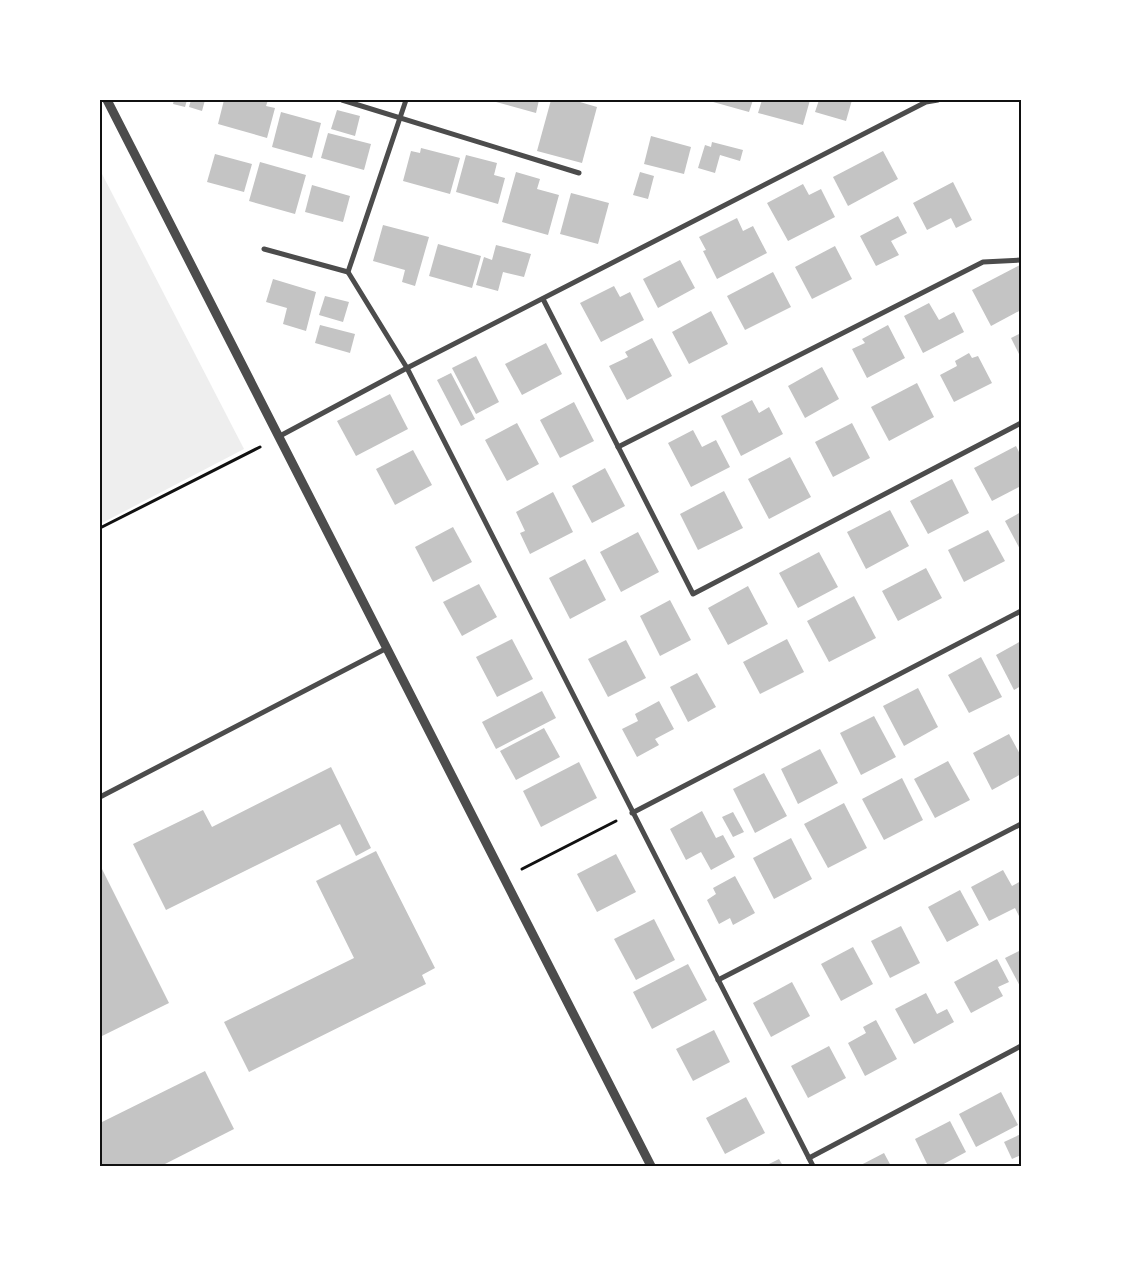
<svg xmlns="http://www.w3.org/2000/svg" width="1121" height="1266" font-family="'Alegreya Sans',sans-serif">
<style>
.green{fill:#eee}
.building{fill:#c4c4c4}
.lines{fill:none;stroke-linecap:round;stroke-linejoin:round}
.path{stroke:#111;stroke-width:3}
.minor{stroke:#4c4c4c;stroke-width:5}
.tertiary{stroke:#4c4c4c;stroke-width:9}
.neatline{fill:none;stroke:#111;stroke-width:2}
</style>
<rect width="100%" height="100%" fill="#fff"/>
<polygon class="green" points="100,170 244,449 100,524"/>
<g class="building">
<polygon points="174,100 187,100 185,107 173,104"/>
<polygon points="191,100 205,100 202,111 189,107"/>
<polygon points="224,100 268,100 266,106 275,108 267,138 218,124"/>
<polygon points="497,100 539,100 536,113 496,102"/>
<polygon points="551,100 573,100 597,107 582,163 537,151"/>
<polygon points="706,100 753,100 749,112"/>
<polygon points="762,100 810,100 803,125 758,113"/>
<polygon points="819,100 852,100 846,121 815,112"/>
<polygon points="337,110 360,116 355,136 331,129"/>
<polygon points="281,112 321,123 312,158 272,147"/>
<polygon points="328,133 371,144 364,170 321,158"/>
<polygon points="651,136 691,147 684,174 644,164"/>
<polygon points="712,142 743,150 740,161 720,155 715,173 698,168 705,145 711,147"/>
<polygon points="421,148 460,158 450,194 403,181 411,151 420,153"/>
<polygon points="883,151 898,179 848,206 833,177"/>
<polygon points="215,154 252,164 244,192 207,182"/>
<polygon points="466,155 497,163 494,175 505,178 498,204 456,192"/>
<polygon points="260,162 306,175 295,214 249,201"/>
<polygon points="516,172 540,179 537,189 559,195 548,235 502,222"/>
<polygon points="640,172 654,176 648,199 633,195"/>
<polygon points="953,182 972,220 956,228 951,218 927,230 913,203"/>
<polygon points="803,184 809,195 821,189 835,217 788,241 767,203"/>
<polygon points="312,185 350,196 343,222 305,212"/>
<polygon points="571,193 609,203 598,244 560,234"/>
<polygon points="898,216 907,233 891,241 899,255 876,266 860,236"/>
<polygon points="737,218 743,231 753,226 767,253 717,279 703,251 706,250 699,237"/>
<polygon points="383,225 429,237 415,286 402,282 405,270 373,261"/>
<polygon points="438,244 481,256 472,288 429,276"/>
<polygon points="496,245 531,254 524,277 503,272 498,291 476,285 484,257 492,260"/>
<polygon points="835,246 852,279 812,299 795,267"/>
<polygon points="680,260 695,288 658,308 643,279"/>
<polygon points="1020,265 1021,310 991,326 972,290"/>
<polygon points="773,272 791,307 745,330 727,296"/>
<polygon points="273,279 316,292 306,331 283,324 287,308 266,302"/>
<polygon points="614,286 620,297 630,292 644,320 601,342 580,303"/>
<polygon points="325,296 349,302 343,322 319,315"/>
<polygon points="929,303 939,320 954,312 964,332 923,353 904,316"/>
<polygon points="711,311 728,344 689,364 672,332"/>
<polygon points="320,325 355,334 350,353 315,343"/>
<polygon points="888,325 905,358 867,378 852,349 865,343 862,339"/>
<polygon points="1021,333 1021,358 1011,338"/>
<polygon points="652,338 672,376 627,400 609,366 628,357 625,352"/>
<polygon points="546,343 562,374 522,395 505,364"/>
<polygon points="969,353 972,358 978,356 992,383 954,402 940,375 957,366 955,361"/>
<polygon points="476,356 499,402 476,414 452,368"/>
<polygon points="822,367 839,399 805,418 788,386"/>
<polygon points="451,373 475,419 461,426 437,380"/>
<polygon points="917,383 934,417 889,441 871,407"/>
<polygon points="390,394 408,429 356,456 337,421"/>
<polygon points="752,400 759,413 769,407 783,434 741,456 721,416"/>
<polygon points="574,402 594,441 560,458 540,420"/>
<polygon points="517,423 539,464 507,481 485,440"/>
<polygon points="852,423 870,458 833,477 815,442"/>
<polygon points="693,430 702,447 716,440 730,467 691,487 668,443"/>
<polygon points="1016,446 1021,456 1021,486 992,501 974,468"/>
<polygon points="413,450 432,485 395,505 376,469"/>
<polygon points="790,457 811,497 769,519 748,479"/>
<polygon points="605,468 625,506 592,523 572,486"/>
<polygon points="952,479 969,513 928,534 910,501"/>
<polygon points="724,491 743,528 698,550 680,514"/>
<polygon points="553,492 573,532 530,554 520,533 525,531 516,512"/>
<polygon points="890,510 909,546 866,569 847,532"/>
<polygon points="1021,512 1021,551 1005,521"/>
<polygon points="453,527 472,562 433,582 415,547"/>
<polygon points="988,530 1005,561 964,582 948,550"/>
<polygon points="638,532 659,572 621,592 600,552"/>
<polygon points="819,552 838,587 798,608 779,573"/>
<polygon points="585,559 606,600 570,619 549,578"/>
<polygon points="926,568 942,598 898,621 882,591"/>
<polygon points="479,584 497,617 462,636 443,602"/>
<polygon points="748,586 768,624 728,645 708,608"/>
<polygon points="854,596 876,638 829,662 807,621"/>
<polygon points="670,600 691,640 660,656 640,616"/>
<polygon points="512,639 533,679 497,697 476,657"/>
<polygon points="787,639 804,672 760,694 743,662"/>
<polygon points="626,640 646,678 608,697 588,659"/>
<polygon points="1021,641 1021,686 1014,690 996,655"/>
<polygon points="981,657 1002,697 969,713 948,675"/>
<polygon points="697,673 716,707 688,722 670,687"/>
<polygon points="918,688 938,727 904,746 883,706"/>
<polygon points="542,691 556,718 496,749 482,722"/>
<polygon points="659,701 674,729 655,739 659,745 637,757 622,729 638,721 635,714"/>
<polygon points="874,716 896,757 861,775 840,733"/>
<polygon points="544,728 560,757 516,780 500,751"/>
<polygon points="1009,734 1021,756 1021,774 992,790 973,753"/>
<polygon points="820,749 838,783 798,804 781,769"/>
<polygon points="948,761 970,800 935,818 914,779"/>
<polygon points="579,762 597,798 541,827 523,791"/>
<polygon points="331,767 371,848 356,856 340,824 166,910 133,844 203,810 212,827"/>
<polygon points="764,773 787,816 755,833 733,789"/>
<polygon points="902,778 923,820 884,840 862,799"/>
<polygon points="844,803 867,848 828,868 804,824"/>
<polygon points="702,811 716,838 723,835 735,857 711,870 701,852 686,860 670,829"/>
<polygon points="733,812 744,832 733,837 722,817"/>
<polygon points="791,838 812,879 774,899 753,858"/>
<polygon points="376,851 435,968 422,975 426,984 249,1072 224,1022 354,958 316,881"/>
<polygon points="616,854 636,892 597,912 577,874"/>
<polygon points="100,865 169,1003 100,1037"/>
<polygon points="1003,870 1012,886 1021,881 1021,915 1019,916 1015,908 989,921 971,887"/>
<polygon points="735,876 755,913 733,925 730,918 719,924 707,900 716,894 713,888"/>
<polygon points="960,890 979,925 947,942 928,907"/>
<polygon points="654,919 675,960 636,980 614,939"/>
<polygon points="901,926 920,963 890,978 871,941"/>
<polygon points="853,947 873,984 841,1001 821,964"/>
<polygon points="1021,950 1021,988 1005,958"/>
<polygon points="997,959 1009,982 998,987 1003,996 971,1013 954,982"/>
<polygon points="688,964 707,1000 652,1029 633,992"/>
<polygon points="792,982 810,1016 771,1037 753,1003"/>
<polygon points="926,993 937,1014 947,1009 954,1022 914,1044 895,1009"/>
<polygon points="876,1020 897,1059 865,1076 848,1043 866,1033 863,1027"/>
<polygon points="714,1030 730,1062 693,1081 676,1049"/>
<polygon points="829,1046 846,1078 808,1098 791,1066"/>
<polygon points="205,1071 234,1129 161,1166 100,1166 100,1123"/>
<polygon points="1001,1092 1018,1125 976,1147 959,1114"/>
<polygon points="746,1097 765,1133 725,1154 706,1118"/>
<polygon points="950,1121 966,1152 940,1166 928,1166 915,1139"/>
<polygon points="1021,1134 1021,1155 1012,1159 1004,1142"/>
<polygon points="884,1153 891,1166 859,1166"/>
<polygon points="779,1159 783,1166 765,1166"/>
</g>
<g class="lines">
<g class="path">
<polyline points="100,528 260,447"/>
<polyline points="522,869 616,821"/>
</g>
<g class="minor">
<polyline points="342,100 579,173"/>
<polyline points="406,100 348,272 407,368 813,1166"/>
<polyline points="264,249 348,272"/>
<polyline points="543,299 693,594 1021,423"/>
<polyline points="278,437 407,368 926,102 938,100"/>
<polyline points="618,447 983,262 1021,260"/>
<polyline points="100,797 387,648"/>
<polyline points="632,813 1021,611"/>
<polyline points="718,980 1021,824"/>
<polyline points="809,1158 1021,1046"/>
</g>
<polyline class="tertiary" points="107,100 651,1166"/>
</g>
<rect width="1121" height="1266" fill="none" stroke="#ffffff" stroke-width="202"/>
<rect x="101" y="101" width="919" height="1064" class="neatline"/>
</svg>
